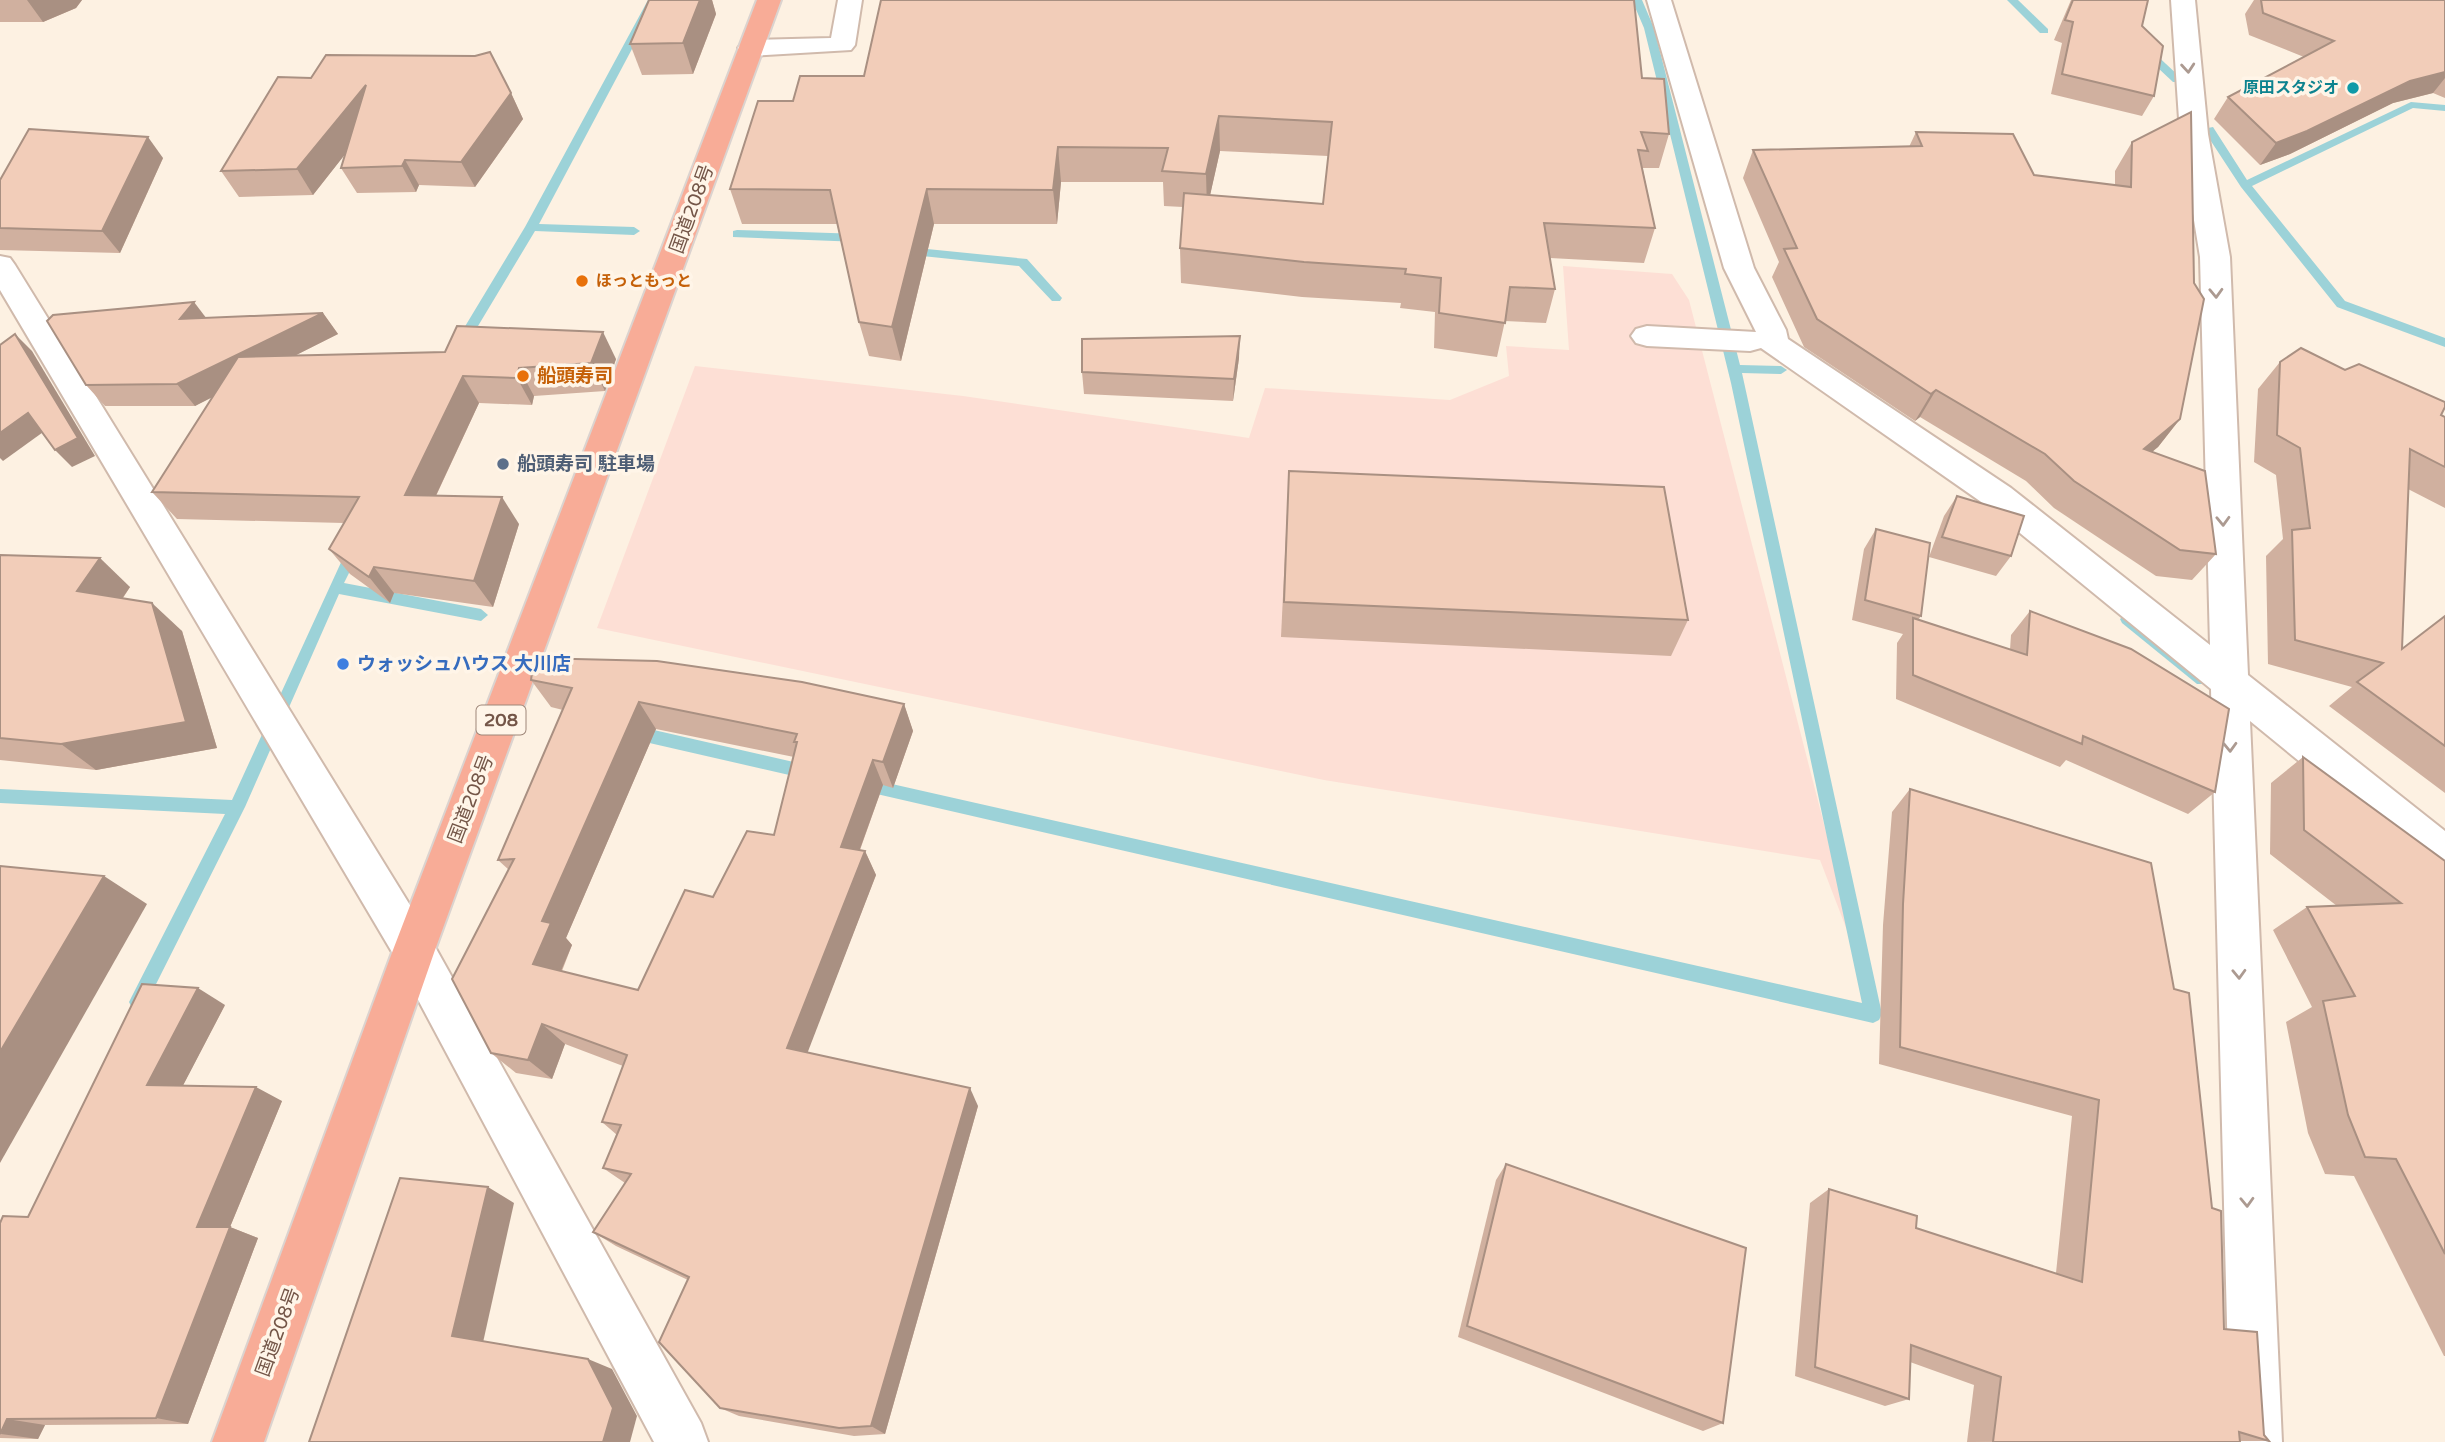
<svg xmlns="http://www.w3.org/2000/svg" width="2445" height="1442" font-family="'Varela Round','Noto Sans JP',sans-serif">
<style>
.commercial{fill:#fddfd5}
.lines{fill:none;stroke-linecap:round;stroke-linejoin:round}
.stream{fill:#9cd2d8;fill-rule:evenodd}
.minor-casing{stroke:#d0baac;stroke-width:4}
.highway-casing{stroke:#dbd3cf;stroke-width:4}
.minor{fill:#fff;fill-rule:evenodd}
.highway{fill:#f8ac97;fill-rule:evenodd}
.wall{fill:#d0b09f;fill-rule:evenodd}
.shaded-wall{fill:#a99082}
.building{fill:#f2cdb9;stroke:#a99082;stroke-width:2;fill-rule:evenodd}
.oneway{stroke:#ac9a91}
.culture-dot{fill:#0f9aa8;stroke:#fff5e8;stroke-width:2.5}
.food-dot{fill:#e8710a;stroke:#fff5e8;stroke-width:2.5}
.service-dot{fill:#5c6f8a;stroke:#fff5e8;stroke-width:2.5}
.shop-dot{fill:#3f7fe0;stroke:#fff5e8;stroke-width:2.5}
.labels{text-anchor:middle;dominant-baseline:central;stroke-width:7;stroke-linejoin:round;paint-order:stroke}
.far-culture-label{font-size:16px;font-weight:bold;fill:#0d838f;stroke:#fff5e8;text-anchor:end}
.far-food-label{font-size:16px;font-weight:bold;fill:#c56008;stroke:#fff5e8;text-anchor:start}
.shield{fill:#fff5e8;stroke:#9e8678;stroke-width:2}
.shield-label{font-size:18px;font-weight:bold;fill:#745648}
.street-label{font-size:19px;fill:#745648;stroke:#fff5e8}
.food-label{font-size:19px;font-weight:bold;fill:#c56008;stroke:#fff5e8;text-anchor:start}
.service-label{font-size:19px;font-weight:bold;fill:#4e5e75;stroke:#fff5e8;text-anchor:start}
.shop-label{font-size:19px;font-weight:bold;fill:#366cbe;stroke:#fff5e8;text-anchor:start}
</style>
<rect width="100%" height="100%" fill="#fdf1e2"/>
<polygon class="commercial" points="1563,266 1672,274 1689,300 1860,964 1820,860 1324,780 597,628 695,366 963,396 1249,438 1265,388 1450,400 1509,376 1506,346 1569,350"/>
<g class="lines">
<g class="stream">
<polygon points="648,0 658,0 539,224 634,227 640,231 634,235 535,231 466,346 456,346 455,343 525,227"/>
<polygon points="1632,0 1642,0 1654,28 1740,365 1781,366 1787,370 1781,374 1742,373 1882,1014 1879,1020 1873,1023 855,789 853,784 855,779 861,777 1862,1003 1731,383 1644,28"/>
<polygon points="2007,0 2018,0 2048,29 2048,33 2040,33"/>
<polygon points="2142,49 2150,49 2181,78 2181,82 2173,82 2142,53"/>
<polygon points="2411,102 2445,105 2445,111 2413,108 2252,186 2345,301 2445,338 2445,347 2337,307 2241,187 2203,129 2213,127 2247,180"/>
<polygon points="737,230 861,234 867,238 861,242 733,237 733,231"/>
<polygon points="907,247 1027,259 1062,298 1060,301 1052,301 1019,266 903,254 903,248"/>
<polygon points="354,544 361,549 344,583 481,609 488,615 481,621 339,594 245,807 144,1008 138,1011 132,1008 129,1002 132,996 225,814 0,803 0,789 232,800 349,545"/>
<polygon points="2127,613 2207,676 2210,680 2207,684 2197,684 2122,623 2120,619"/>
<polygon points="632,725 811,766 817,768 819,773 817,778 811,780 632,739 626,737 624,732 626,727"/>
</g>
<defs>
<g id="minor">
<polygon points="838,0 862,0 855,45 851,50 751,56 742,53 738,48 742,43 751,40 831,38"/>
<polygon points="1647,0 1671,0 1754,268 1786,330 1788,339 2011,488 2210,645 2200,257 2180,134 2171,0 2195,0 2208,134 2230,257 2248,675 2445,831 2445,873 2430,868 2250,721 2282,1442 2230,1442 2211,689 1987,506 1761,348 1750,351 1647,346 1636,343 1631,336 1636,329 1647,326 1756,332 1724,268"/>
<polygon points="0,256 10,258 15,265 429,936 701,1423 708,1442 654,1442 399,964 0,290"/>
</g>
<polygon id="highway" points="757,0 781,0 435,950 264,1442 212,1442 393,950"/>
</defs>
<use href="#minor" class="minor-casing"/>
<use href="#highway" class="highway-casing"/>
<use href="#minor" class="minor"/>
<use href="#highway" class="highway"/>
</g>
<g class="wall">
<polygon points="0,0 82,0 76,8 43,22 0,22"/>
<polygon points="649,0 712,0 716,14 693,74 642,75 630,44"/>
<polygon points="2071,0 2148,0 2142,26 2154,96 2142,116 2051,94 2062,43 2054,40"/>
<polygon points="2254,0 2445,0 2445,98 2433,93 2393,103 2290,154 2260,165 2214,119 2228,97 2304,57 2249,35 2245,14"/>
<path d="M 1642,78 L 1669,134 L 1659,168 L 1643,168 L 1643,170 L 1655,228 L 1644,263 L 1550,258 L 1555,289 L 1546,323 L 1505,321 L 1497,357 L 1434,348 L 1435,312 L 1400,308 L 1401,303 L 1302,297 L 1181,283 L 1180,248 L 1183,207 L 1164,206 L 1163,182 L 1061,182 L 1057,224 L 934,224 L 901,361 L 869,356 L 859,322 L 837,224 L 742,224 L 730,189 L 793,101 ZM 1220,151 L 1328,156 L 1323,204 L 1210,195 Z"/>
<polygon points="511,93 523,119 475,187 419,185 416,192 357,193 341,168 345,154 313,195 239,197 221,171"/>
<polygon points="1916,132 2034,175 2115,185 2115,171 2132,142 2180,419 2158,447 2152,452 2216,554 2192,580 2156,576 2054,508 2026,481 1920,417 1915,421 1804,347 1772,277 1779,262 1743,178 1753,150 1909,147"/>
<polygon points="163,158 120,253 0,250 0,180"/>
<polygon points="323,313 338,334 294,356 616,359 605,391 534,396 532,405 479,403 436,496 519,524 493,607 394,593 390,603 350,574 329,549 344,523 177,519 152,492 213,396 195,406 105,406 86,385 206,318"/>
<polygon points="1239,358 1233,401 1084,394 1082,372"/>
<polygon points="2280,362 2445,417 2445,508 2408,489 2402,649 2445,616 2445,793 2329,706 2352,687 2268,664 2266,556 2283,539 2276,475 2254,462 2258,389"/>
<polygon points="1289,471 1688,620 1671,656 1281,637"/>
<polygon points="1957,496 2011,556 1996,576 1929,557 1944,516"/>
<polygon points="1876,529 1921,616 1918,620 2010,650 2011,635 2030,611 2215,792 2188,814 2066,760 2060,767 1896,699 1897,643 1903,634 1852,620 1864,549"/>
<polygon points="0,555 130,587 123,598 182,631 217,748 96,770 0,760"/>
<path d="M 531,680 L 904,704 L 913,731 L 893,788 L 883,785 L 860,850 L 865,851 L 876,875 L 807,1052 L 978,1106 L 885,1434 L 854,1436 L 739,1416 L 720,1408 L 688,1280 L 616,1246 L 593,1232 L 625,1183 L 603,1168 L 617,1135 L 602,1122 L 623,1066 L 565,1044 L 552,1079 L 516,1073 L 491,1053 L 509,870 L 498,860 L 563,710 L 551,707 ZM 656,729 L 794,757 L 774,835 L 713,897 L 638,990 L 562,971 L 572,945 L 566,938 Z"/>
<polygon points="2303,757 2445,861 2445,1356 2444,1356 2354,1176 2325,1174 2308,1133 2286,1022 2312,1007 2273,930 2307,907 2337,906 2270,854 2271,783"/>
<polygon points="1910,789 2151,863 2224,1329 2264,1435 2269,1441 1967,1442 1974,1385 1910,1362 1909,1399 1885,1406 1795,1376 1810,1203 1829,1189 1916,1228 2056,1273 2072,1116 1879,1064 1883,925 1892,812"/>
<polygon points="225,1005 183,1085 282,1101 230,1227 258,1238 188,1424 45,1425 38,1439 0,1438 0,1223 28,1217"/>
<polygon points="1506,1164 1723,1423 1703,1431 1458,1337 1496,1180"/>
</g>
<g class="shaded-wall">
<polygon points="27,0 82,0 76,8 43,22"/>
<polygon points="700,0 712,0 716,14 693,74 683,43"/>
<polygon points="2445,72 2445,78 2433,93 2393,103 2290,154 2260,165 2276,143 2410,81"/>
<polygon points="366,85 380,110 313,195 297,169"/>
<polygon points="511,93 523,119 475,187 461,162"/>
<polygon points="1219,116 1220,151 1207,209 1206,174"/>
<polygon points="148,137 163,158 120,253 102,231"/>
<polygon points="1058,147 1061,182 1057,224 1053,190"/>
<polygon points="405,160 419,185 416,192 402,166"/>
<polygon points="927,189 934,224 901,361 892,327"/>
<polygon points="194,302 210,323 180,319"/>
<polygon points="323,313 338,334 195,406 177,384"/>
<polygon points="603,332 616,359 605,391 591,363"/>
<polygon points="15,334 32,351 95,456 72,467 55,450"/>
<polygon points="1240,336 1239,358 1233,401 1234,379"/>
<polygon points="519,368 534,396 532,405 517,378"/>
<polygon points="463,376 479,403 424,521 405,495"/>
<polygon points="1936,390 1920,417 1915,421 1931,394"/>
<polygon points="28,413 46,430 3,461 0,458 0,433"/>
<polygon points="2180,419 2158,447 2122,476 2144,449"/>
<polygon points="502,497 519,524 493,607 474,581"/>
<polygon points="100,558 130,587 108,619 77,591"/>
<polygon points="374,567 394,593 390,603 369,577"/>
<polygon points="152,603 182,631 217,748 96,770 61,744"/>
<polygon points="639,702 656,729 566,938 572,945 555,985 533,964 542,921"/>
<polygon points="904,704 913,731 893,788 883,762"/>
<polygon points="873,760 883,785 852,871 841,847"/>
<polygon points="865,851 876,875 802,1067 787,1048"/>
<polygon points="104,876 147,904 0,1163 0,1052"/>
<polygon points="198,988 225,1005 176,1099 147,1085"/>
<polygon points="542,1024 565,1044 552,1079 528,1060"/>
<polygon points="256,1087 282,1101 230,1227 258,1238 188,1424 156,1418 197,1227"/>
<polygon points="970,1088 978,1106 885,1434 871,1426"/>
<polygon points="488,1187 514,1203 482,1347 452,1336"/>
<polygon points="588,1359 612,1369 637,1416 630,1442 603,1442"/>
<polygon points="7,1419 45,1425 38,1439 1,1434"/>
</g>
<g class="building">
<polygon points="649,0 700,0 683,43 630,44"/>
<polygon points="881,0 1634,0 1642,78 1664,79 1669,134 1641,132 1648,151 1638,150 1655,228 1544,223 1555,289 1510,287 1505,323 1439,313 1441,278 1405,274 1406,269 1304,262 1180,248 1184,193 1323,204 1332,122 1219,116 1206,174 1162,171 1168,148 1058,147 1053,190 927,189 892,327 859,322 830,190 730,189 758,101 793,101 800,76 864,76"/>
<polygon points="2073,0 2148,0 2142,26 2163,46 2154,96 2062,74 2073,22 2065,20"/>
<polygon points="2261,0 2445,0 2445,72 2410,81 2307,131 2276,143 2228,97 2334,41 2263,13"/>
<polygon points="490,52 511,93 461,162 405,160 402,166 341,168 366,85 297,169 221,171 278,77 311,78 326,55 475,56"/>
<polygon points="2191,112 2194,283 2204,299 2180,419 2144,449 2205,471 2216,554 2180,550 2074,481 2045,454 1936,390 1931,394 1817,319 1784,249 1797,248 1753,150 1922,146 1916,132 2013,134 2034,175 2131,187 2132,142"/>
<polygon points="29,129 148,137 102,231 0,228 0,180"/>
<polygon points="194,302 180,319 323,313 177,384 86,385 47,321 53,315"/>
<polygon points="457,326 603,332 591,363 519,368 517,378 463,376 405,495 502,497 474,581 374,567 369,577 329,549 359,497 152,492 238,357 445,352"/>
<polygon points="15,334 78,438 55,450 28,413 0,433 0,345"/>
<polygon points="1240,336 1234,379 1082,372 1082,339"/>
<polygon points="2301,348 2345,370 2359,364 2445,402 2445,407 2441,415 2445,417 2445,467 2410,449 2402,649 2445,616 2445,746 2357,682 2383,663 2295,640 2292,530 2310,528 2300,448 2277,435 2280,362"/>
<polygon points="1289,471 1664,487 1688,620 1284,602"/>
<polygon points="1957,496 2024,516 2011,556 1942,537"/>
<polygon points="1876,529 1930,543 1921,616 1865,600"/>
<polygon points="0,555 100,558 77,591 152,603 186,722 61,744 0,738"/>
<polygon points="2030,611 2131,649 2229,709 2215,792 2083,736 2082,744 1913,675 1913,618 2027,655"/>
<path d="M 534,658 L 657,661 L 802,682 L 904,704 L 883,762 L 873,760 L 841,847 L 865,851 L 787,1048 L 970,1088 L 871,1426 L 839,1428 L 720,1408 L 659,1342 L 689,1277 L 593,1232 L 631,1174 L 603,1168 L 621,1125 L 602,1122 L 627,1055 L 542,1024 L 528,1060 L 491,1053 L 452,979 L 514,859 L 498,860 L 572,688 L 531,680 ZM 639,702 L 797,734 L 794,742 L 797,742 L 774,835 L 747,831 L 713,897 L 685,890 L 638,990 L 533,964 L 551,923 L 542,921 Z"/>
<polygon points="2303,757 2445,861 2445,1254 2396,1159 2365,1157 2348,1115 2323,1001 2355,996 2307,907 2401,903 2304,830"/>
<polygon points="1910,789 2151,863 2174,989 2189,993 2212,1208 2221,1211 2224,1329 2257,1332 2264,1435 2269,1441 2239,1432 2240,1442 1993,1442 2001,1377 1911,1345 1909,1399 1815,1367 1829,1189 1917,1216 1916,1228 2082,1282 2099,1100 1900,1047 1903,904"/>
<polygon points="0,866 104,876 0,1052"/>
<polygon points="142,984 198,988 147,1085 256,1087 197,1227 230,1227 156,1418 7,1419 0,1434 0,1223 3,1216 28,1217"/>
<polygon points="1506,1164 1746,1248 1723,1423 1467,1326"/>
<polygon points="400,1178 488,1187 452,1336 588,1359 613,1408 603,1442 309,1442"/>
</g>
<defs><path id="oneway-chevron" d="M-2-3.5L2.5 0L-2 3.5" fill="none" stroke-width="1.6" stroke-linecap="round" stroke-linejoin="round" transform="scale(1.75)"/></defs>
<g class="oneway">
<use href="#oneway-chevron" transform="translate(2188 68) rotate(85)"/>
<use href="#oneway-chevron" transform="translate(2216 293) rotate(88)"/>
<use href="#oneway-chevron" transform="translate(2223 521) rotate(88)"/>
<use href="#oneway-chevron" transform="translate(2230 747) rotate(88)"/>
<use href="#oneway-chevron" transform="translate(2239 974) rotate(88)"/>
<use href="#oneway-chevron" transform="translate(2247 1202) rotate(88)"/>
</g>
<circle class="culture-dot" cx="2353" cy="88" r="7"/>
<g class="food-dot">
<circle cx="582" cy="281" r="7"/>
<circle cx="523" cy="376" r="7"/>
</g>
<circle class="service-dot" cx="503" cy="464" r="7"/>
<circle class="shop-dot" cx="343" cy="664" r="7"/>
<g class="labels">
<g class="far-culture-label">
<text x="2339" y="88">原田スタジオ</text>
</g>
<g class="far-food-label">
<text x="596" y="281">ほっともっと</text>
</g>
<rect class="shield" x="476.5" y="705.5" width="49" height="29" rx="5"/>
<g class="shield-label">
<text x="501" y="720">208</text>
</g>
<g class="street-label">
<text transform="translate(692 209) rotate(-70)">国道208号</text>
<text transform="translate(471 799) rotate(-69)">国道208号</text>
<text transform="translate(278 1332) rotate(-70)">国道208号</text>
</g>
<g class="food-label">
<text x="537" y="376">船頭寿司</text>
</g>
<g class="service-label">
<text x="517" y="464">船頭寿司 駐車場</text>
</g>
<g class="shop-label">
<text x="357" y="664">ウォッシュハウス 大川店</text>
</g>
</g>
</svg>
